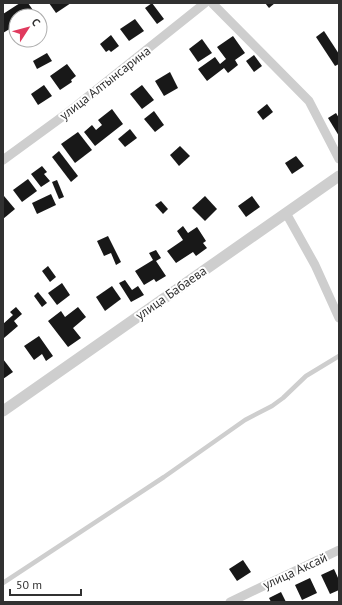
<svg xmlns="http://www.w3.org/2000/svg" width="342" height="605" font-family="'PT Sans',sans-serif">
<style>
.building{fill:#181818}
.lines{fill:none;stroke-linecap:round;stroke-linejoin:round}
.service{stroke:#cecece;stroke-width:4.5}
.minor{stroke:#cecece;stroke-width:9}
.tertiary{stroke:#cecece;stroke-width:11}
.labels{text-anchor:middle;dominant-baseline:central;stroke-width:4;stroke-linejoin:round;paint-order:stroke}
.street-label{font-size:13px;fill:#313131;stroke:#fff}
</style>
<rect width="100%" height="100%" fill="#fff"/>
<g class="building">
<polygon points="20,3 28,3 35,13 30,16 16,16 16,25 3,33 3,14"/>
<polygon points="49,3 71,3 56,13"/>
<polygon points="152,3 164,19 157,24 145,8"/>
<polygon points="265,3 275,3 269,8"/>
<polygon points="135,19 144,31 129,41 120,29"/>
<polygon points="324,31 339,54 339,64 335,66 316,37"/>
<polygon points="111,35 119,46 111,52 109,50 106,52 100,44"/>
<polygon points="233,36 245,53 235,60 238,65 228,73 224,68 207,81 198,69 215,57 220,64 226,59 217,47"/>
<polygon points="202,39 212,53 198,62 189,49"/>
<polygon points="47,53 52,61 37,69 33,61"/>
<polygon points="254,55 262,66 254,72 246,61"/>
<polygon points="67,64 76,76 71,80 72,82 60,90 50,76"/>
<polygon points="170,72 178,88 164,96 155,81"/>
<polygon points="44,85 52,96 38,105 31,94"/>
<polygon points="142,85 154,100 142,109 130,94"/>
<polygon points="267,104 273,112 263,120 257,112"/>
<polygon points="112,109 123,124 95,146 84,132 92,125 96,130 102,125 98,120"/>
<polygon points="154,111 164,125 155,132 144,119"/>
<polygon points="336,113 339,118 339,136 328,118"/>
<polygon points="130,129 137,138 125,147 118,139"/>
<polygon points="78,132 92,150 75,163 61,144"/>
<polygon points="180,146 190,156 179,166 170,155"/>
<polygon points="59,151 78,176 71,182 52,157"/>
<polygon points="296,156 304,166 292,174 285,163"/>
<polygon points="42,166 47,172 44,174 50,181 41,187 31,174"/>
<polygon points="28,179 37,191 22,202 13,190"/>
<polygon points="57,180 64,197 59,199 52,182"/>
<polygon points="51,194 56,205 37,214 32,203"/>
<polygon points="4,196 15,209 3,219 3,197"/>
<polygon points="205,196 217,209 205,221 192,208"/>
<polygon points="252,196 260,207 246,217 238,206"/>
<polygon points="161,201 168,209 163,214 155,205"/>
<polygon points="183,226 188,233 197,227 206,241 203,243 207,248 196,256 193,252 176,263 167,251 183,240 177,231"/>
<polygon points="108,236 121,262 116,265 111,253 104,256 97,241"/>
<polygon points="156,250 161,258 156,261 166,276 156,282 154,279 144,285 135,271 153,260 149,253"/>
<polygon points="48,266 56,277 50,282 42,271"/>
<polygon points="125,280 132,290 138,286 144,295 131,302 119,283"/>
<polygon points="62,283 70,295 57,305 48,293"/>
<polygon points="112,286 121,299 105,311 96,297"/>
<polygon points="38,292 47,303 42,307 34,296"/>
<polygon points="16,307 22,314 14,321 18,326 4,338 3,324 13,315 10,312"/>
<polygon points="78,307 86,317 73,328 81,338 68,347 48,321 61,311 65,317"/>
<polygon points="39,336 53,356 46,361 42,354 34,360 24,346"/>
<polygon points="3,359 13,372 3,379"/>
<polygon points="243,560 251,572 237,581 229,569"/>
<polygon points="334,569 339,580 339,590 330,594 321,575"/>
<polygon points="310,578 317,593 302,600 295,585"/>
<polygon points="281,592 286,602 271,602 269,598"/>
</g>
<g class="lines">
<polyline class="service" points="3,583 164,477 245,420 272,406 283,398 306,376 339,356"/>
<g class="minor">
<polyline points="212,3 309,101 339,159"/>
<polyline points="3,160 66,114 205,3"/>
<polyline points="286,213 315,265 339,318"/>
<polyline points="230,602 339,550"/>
</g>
<polyline class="tertiary" points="3,411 339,176"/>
</g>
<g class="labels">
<g class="street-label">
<text transform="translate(105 83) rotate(-38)">улица Алтынсарина</text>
<text transform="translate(171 293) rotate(-35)">улица Бабаева</text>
<text transform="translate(295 571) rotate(-25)">улица Аксай</text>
</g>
</g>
<rect width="342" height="605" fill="none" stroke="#313131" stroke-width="8"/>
<g transform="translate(28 28) rotate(54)"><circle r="19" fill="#ffffff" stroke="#adadad"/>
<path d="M0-3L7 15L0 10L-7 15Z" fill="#e03a5e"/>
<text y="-6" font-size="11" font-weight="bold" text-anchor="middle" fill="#313131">С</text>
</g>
<path d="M10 589v6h71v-6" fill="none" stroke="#313131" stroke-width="2"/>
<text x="16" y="589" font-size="12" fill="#313131" stroke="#ffffff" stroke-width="3" paint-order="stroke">50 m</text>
</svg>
